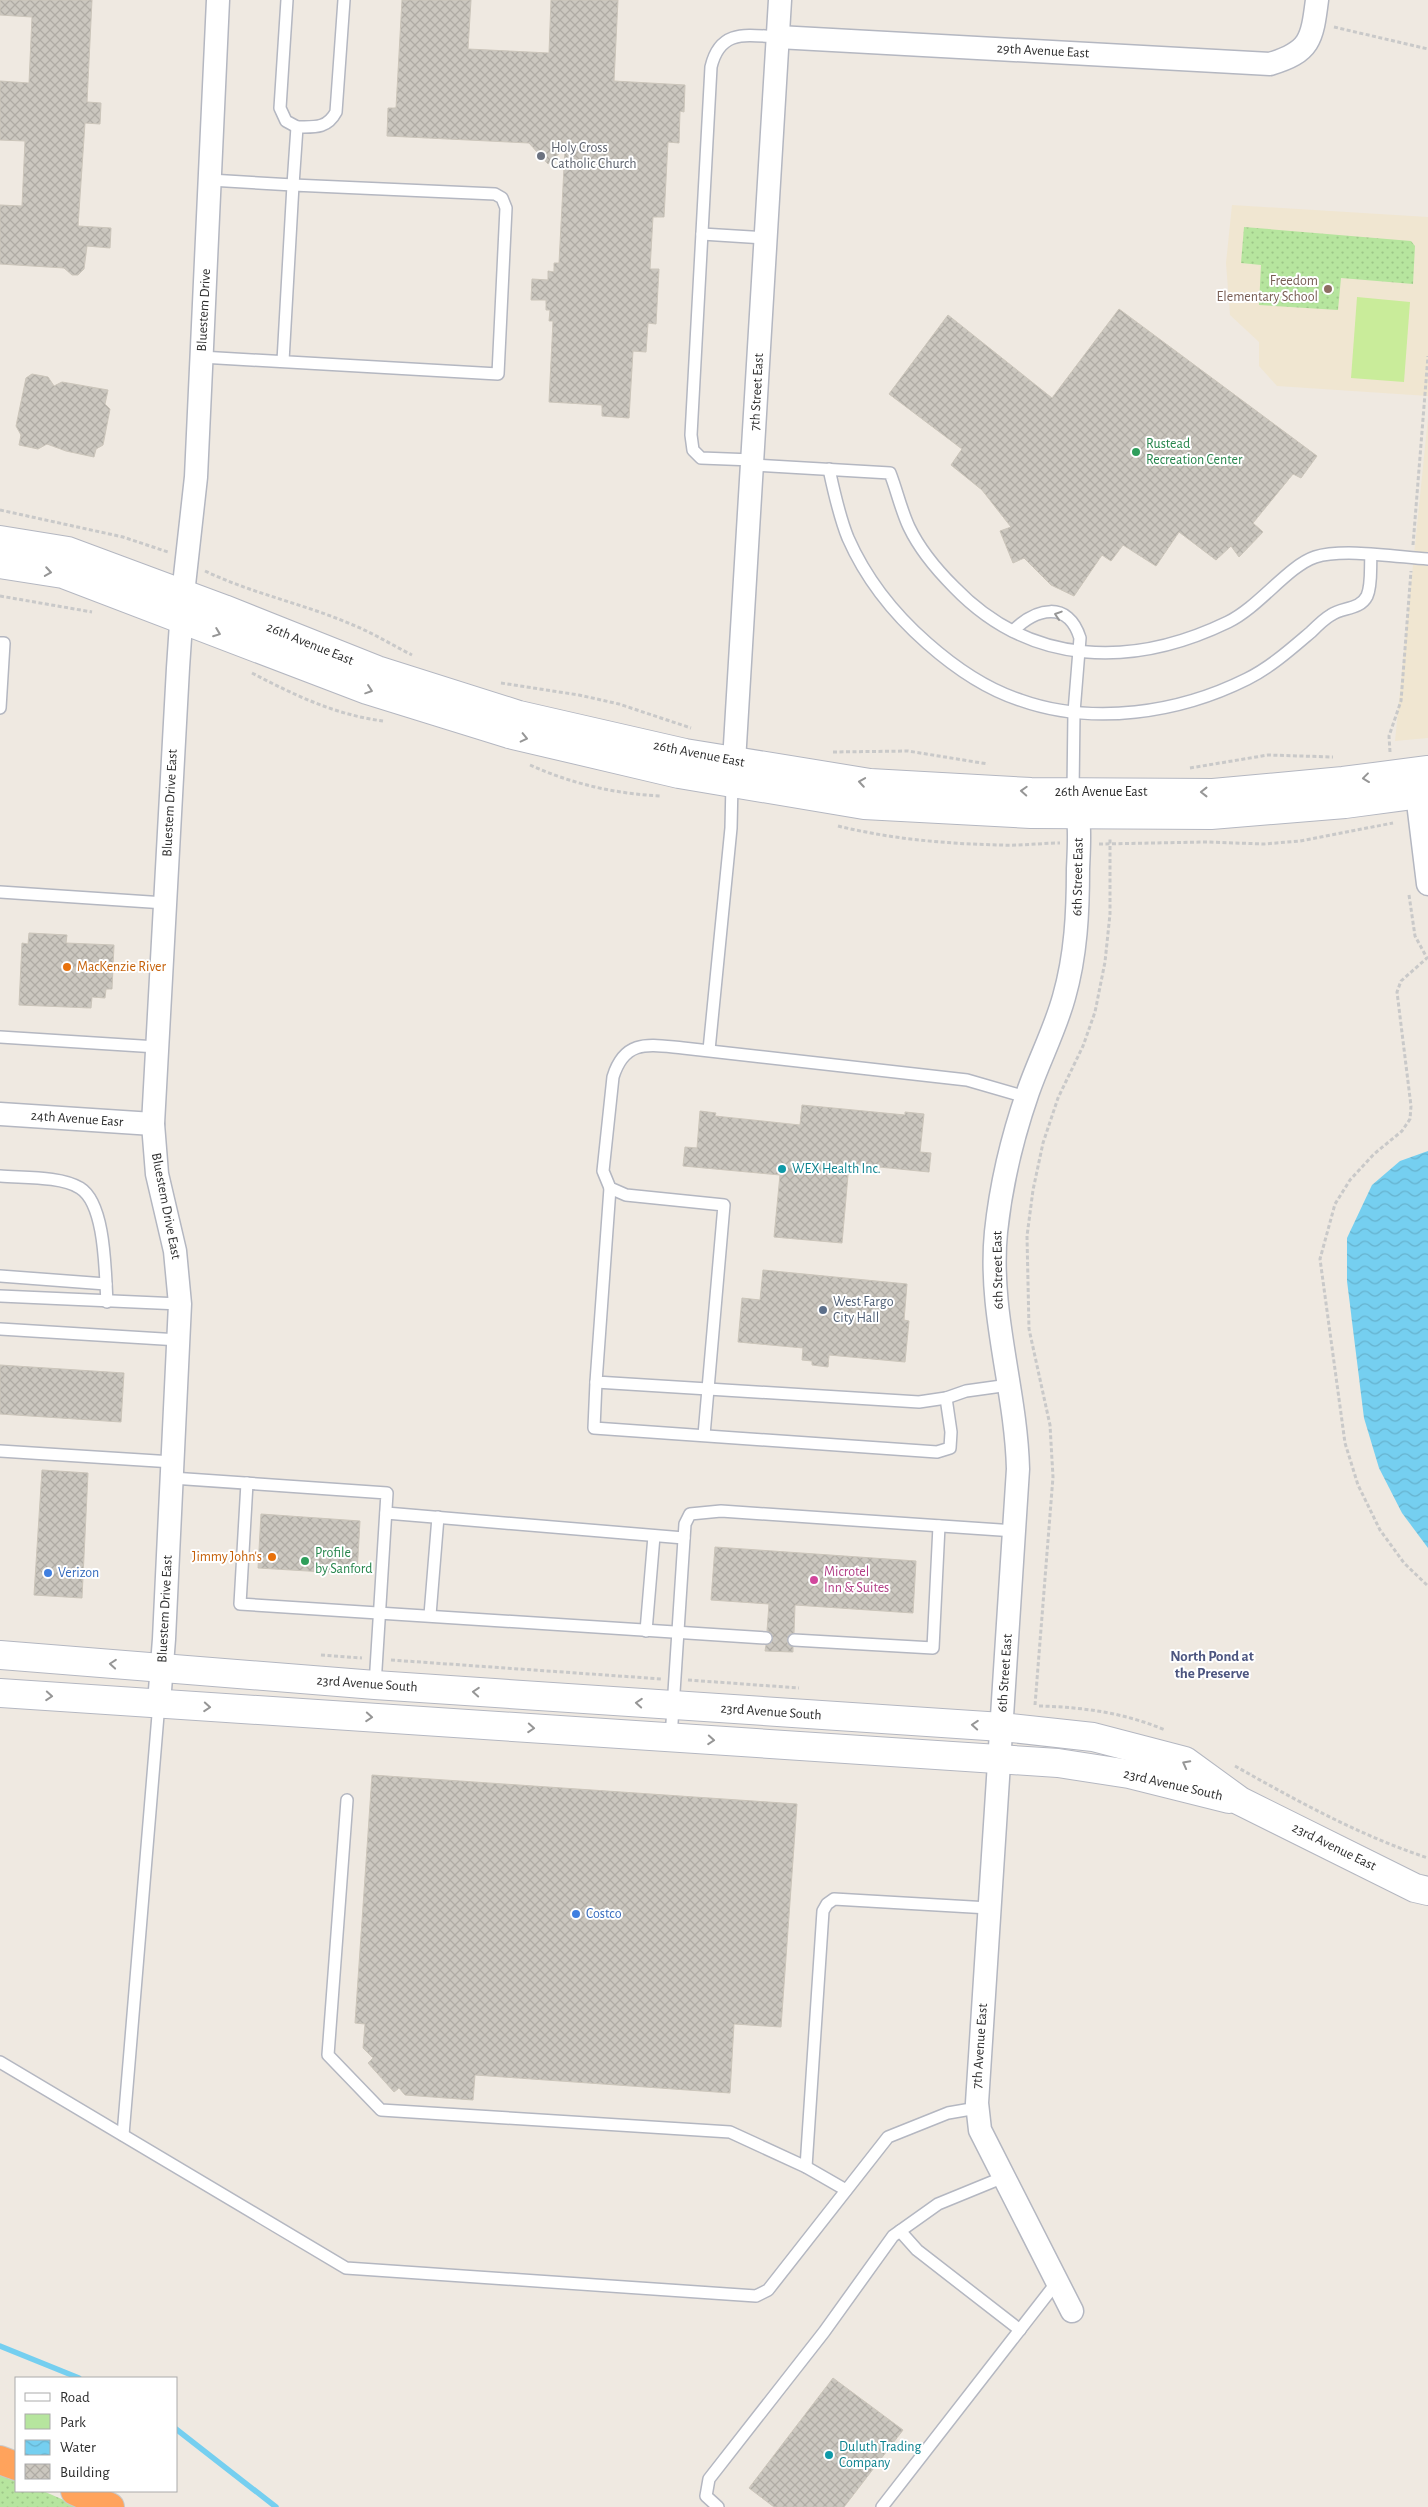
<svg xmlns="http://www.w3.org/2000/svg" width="1428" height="2507" font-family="'Alegreya Sans',sans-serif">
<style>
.education{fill:#f0e6d1}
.green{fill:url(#green-dots)}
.pitch{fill:#c9ec9a}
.water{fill:url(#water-waves)}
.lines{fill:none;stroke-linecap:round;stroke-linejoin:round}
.stream{stroke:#75cff0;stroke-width:5.5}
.building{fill:url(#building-cross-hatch);stroke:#cbc5ba}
.lane-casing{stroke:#b4b7c1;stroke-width:14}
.street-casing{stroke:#b4b7c1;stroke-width:25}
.secondary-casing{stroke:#b4b7c1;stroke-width:30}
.highway-casing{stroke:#c9c9c9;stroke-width:30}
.path{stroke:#c9c9c9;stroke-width:3;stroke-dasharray:4 2.5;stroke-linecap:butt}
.lane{stroke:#fff;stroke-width:11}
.street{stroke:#fff;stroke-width:22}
.secondary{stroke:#fff;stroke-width:28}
.highway{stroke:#ffa35c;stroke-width:28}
.oneway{stroke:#969696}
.worship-dot{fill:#6b7280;stroke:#fff;stroke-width:2}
.education-dot{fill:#8d6e63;stroke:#fff;stroke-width:2}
.leisure-dot{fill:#2e9e5b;stroke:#fff;stroke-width:2}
.food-dot{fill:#e8710a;stroke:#fff;stroke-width:2}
.culture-dot{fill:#0f9aa8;stroke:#fff;stroke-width:2}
.service-dot{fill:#5c6f8a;stroke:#fff;stroke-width:2}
.shop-dot{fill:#3f7fe0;stroke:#fff;stroke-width:2}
.hotel-dot{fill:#d1479c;stroke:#fff;stroke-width:2}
.labels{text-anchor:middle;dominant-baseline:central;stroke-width:4;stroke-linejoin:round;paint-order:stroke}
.street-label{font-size:14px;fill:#2e2e2e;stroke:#fff}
.worship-label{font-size:14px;fill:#5b616d;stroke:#fff;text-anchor:start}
.education-label{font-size:14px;fill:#785e54;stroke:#fff;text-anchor:end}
.leisure-label{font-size:14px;fill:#27864d;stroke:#fff;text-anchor:start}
.food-label{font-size:14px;fill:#c56008;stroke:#fff;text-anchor:start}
.culture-label{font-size:14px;fill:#0d838f;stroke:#fff;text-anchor:start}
.service-label{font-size:14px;fill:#4e5e75;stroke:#fff;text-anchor:start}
.hotel-label{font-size:14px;fill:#b23c85;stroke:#fff;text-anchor:start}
.shop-label{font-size:14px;fill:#366cbe;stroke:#fff;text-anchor:start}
.neighbourhood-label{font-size:15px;font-weight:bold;fill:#4d5680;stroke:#fff}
</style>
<defs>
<pattern id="green-dots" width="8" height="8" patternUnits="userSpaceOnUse" patternTransform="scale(1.25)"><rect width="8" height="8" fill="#b6e59e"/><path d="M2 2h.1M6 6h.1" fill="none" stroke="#9dc588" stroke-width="1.8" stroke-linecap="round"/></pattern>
<pattern id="water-waves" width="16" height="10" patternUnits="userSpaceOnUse" patternTransform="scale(1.25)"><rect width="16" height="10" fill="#75cff0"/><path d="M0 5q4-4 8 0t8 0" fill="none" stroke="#66b2ce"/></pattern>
<pattern id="building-cross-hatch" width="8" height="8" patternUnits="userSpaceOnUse" patternTransform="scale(1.25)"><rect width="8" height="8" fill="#cbc7bf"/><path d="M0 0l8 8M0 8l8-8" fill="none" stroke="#afaba4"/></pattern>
</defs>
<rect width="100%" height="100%" fill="#efe9e1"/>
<g class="education">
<polygon points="1232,205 1428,217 1428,396 1277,386 1259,366 1259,342 1230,315 1226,263"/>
<polygon points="1428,418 1428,738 1395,741"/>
</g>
<g class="green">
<polygon points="1244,227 1411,241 1415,246 1413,284 1341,278 1338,310 1259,305 1261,265 1241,263"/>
<polygon points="0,2474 16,2480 16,2491 43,2491 80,2507 0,2507"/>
</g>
<polygon class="pitch" points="1357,297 1410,302 1404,382 1351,378"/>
<polygon class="water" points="1428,1151 1428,1548 1402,1513 1379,1468 1364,1418 1347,1281 1347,1238 1372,1185 1400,1161"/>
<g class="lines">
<g class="stream">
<polyline points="0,2346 79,2378"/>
<polyline points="176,2429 276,2507"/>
</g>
</g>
<g class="building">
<polygon points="0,0 92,0 87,102 101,103 100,124 85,123 78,226 111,228 110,248 87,246 84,269 78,275 72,275 64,268 0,264 0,205 22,206 25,141 0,140 0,81 29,83 32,17 0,15"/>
<polygon points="402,0 471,0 468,49 549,53 551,0 618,0 614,81 685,85 684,112 680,111 679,143 668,142 664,217 653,217 650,269 659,269 656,324 648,323 646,352 633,351 629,418 602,416 602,405 549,402 553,321 549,321 550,310 546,310 546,300 531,300 532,279 548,280 548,271 554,272 554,263 559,263 565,148 548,164 529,143 387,136 388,108 396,108"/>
<polygon points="1119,309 1317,456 1301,478 1293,474 1253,523 1263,532 1239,557 1231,546 1216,560 1179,532 1156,566 1123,545 1111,561 1102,555 1074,596 1051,585 1024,558 1013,563 1000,531 1011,527 982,490 951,465 962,449 889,394 948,315 1052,398"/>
<polygon points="32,374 48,377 54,386 62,382 108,390 105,404 110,409 103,445 96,449 94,457 66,451 47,444 38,449 19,445 21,435 16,426 26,378"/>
<polygon points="29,933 67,935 66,943 114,945 112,989 106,989 105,998 92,997 91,1008 19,1005 22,943 28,944"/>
<polygon points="802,1105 905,1115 905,1112 924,1114 920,1152 931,1153 929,1172 849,1164 842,1243 774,1237 780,1175 683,1166 685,1147 697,1148 700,1111 716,1113 715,1116 800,1125"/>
<polygon points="763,1270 907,1284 904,1320 909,1321 905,1362 829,1355 828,1367 812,1365 812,1361 802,1360 803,1348 738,1342 742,1298 760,1300"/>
<polygon points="0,1365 124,1373 121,1422 0,1414"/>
<polygon points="42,1470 88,1473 82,1598 34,1595"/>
<polygon points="261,1514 360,1521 357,1574 258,1568"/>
<polygon points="715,1547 916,1561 913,1613 795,1605 794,1633 787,1639 788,1644 793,1647 793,1652 765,1651 766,1645 770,1644 773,1639 772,1634 767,1631 769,1604 711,1600"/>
<polygon points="372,1775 797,1804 781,2027 734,2024 730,2093 475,2075 473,2100 405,2095 399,2088 394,2092 368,2063 373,2058 363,2048 365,2024 355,2023"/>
<polygon points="833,2378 903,2430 844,2507 774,2507 749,2488"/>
</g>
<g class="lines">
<defs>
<g id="lane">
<polyline points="287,0 280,108 286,121 297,127"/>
<path d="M 210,180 L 293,185 L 297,127 C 314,127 327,129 336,112 L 344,0"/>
<polyline points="702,234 766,238"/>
<polyline points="201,357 498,374 506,208 502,198 495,194 293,185 283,361"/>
<path d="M 753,460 L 701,458 L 693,450 L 691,435 L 711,67 C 720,29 746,35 778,37"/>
<path d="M 753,465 L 890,473 C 897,491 901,510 909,527 C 920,550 936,569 954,587 C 1031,667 1133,668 1228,622 C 1259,607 1288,566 1315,557 C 1343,548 1398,557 1428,559"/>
<path d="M 829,469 C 834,492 839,516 848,538 C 866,579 894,614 927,643 C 953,666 986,689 1020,700 C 1093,726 1179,713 1247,679 C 1271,667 1291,649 1311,632 C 1317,626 1324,619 1331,615 C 1342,607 1360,610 1367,596 C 1372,585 1370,567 1371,555"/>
<path d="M 1013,631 C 1036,608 1068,600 1080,638 L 1074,712 L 1073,792"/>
<polyline points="0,643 4,643 0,708"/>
<polyline points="0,892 165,903"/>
<polyline points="0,1037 157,1047"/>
<polyline points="709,1050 731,828 732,783"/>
<path d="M 0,1176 C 23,1178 61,1176 80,1188 C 106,1204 105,1274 107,1302"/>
<polyline points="610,1188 596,1382 919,1402 946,1398 966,1391 1009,1385"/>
<polyline points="0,1276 106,1284"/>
<polyline points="0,1296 180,1304"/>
<polyline points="0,1329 179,1340"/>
<polyline points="596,1382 594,1428 937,1452 950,1448 951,1432 946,1398"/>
<path d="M 704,1435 L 724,1205 L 626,1195 L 610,1188 L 603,1171 L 613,1077 C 625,1038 650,1045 683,1048 L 967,1080 L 1026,1097"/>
<polyline points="0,1451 173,1462"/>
<polyline points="172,1478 387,1493 375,1685"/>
<polyline points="247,1483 240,1604 766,1638"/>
<polyline points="386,1513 684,1538"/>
<polyline points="430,1615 438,1517"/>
<polyline points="646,1631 654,1536"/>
<polyline points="794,1640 933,1648 939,1526"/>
<polyline points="671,1738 685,1524 690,1514 721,1511 1015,1531"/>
<polyline points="347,1800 328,2055 381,2110 730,2132 806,2167 846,2190"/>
<polyline points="0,2062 346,2268 756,2296 768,2290 888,2137 948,2113 977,2108"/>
<polyline points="123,2135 159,1703"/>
<polyline points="806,2167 823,1911 827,1904 834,1899 989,1908"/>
<polyline points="900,2231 917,2250 1020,2330"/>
<polyline points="718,2507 706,2496 709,2479 824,2332 893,2236 938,2204 1004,2177"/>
<polyline points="882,2507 1057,2282"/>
</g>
<g id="street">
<path d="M 778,37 L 1270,64 C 1310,52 1312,40 1317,0"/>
<polyline points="733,778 780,0"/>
<polyline points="1415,778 1428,884"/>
<polyline points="0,1114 153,1124"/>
<polyline points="159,1703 164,1639 180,1304 175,1251 157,1174 153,1124 178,668 183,594 196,477 218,0"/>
<path d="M 1072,2311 L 980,2130 L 977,2103 L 1018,1469 C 1016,1389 988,1312 996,1232 C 1001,1184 1012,1138 1028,1092 C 1039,1060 1055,1030 1064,997 C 1076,955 1078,912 1078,869 C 1079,845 1081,821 1074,798"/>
</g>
<g id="secondary">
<polyline points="0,540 68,551 224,609 377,670 519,715 685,753 870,783 1031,792 1213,793 1343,781 1428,770"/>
<polyline points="0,564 63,574 367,690 509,734 679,774 864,805 1031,814 1211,815 1345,804 1428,793"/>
<polyline points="0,1655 375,1685 1002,1727 1093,1737 1185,1761 1240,1801 1415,1888 1428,1891"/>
<polyline points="0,1693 1058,1763 1129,1774 1229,1799"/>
</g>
<g id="highway">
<polyline points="0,2460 16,2466"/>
<polyline points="75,2491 110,2507"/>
</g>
</defs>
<use href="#lane" class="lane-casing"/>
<use href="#street" class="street-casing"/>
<use href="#secondary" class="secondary-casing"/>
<use href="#highway" class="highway-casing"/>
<g class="path">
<polyline points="1334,27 1428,49"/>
<polyline points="0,510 123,537 168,552"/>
<polyline points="1413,545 1428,356"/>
<path d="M 205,571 C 253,594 305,604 353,625 C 373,633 392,645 412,655"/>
<polyline points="0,596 92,612"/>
<path d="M 252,673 C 294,695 336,715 383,721"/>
<polyline points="501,683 579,695 619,704 691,728"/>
<polyline points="833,752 908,751 988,764"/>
<polyline points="1390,752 1389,736 1401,701 1411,571"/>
<path d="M 530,765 C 572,784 616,794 662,796"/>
<polyline points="1190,768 1268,755 1333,757"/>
<path d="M 838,826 C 891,839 947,844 1002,845 C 1021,846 1040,843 1060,843"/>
<polyline points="1099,844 1207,842 1264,844 1300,841 1393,823"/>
<polyline points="1409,895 1415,936 1427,958 1401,981 1397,992 1411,1106 1410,1119 1402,1131 1374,1154 1350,1180 1335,1204 1320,1259 1345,1443 1358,1485 1380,1530 1404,1563 1428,1586"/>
<polyline points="321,1655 362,1658"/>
<polyline points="391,1660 662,1679"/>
<polyline points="688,1680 799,1688"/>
<polyline points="1035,1705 1053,1477 1050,1425 1029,1329 1027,1236 1033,1190 1043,1143 1058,1098 1083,1046 1095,1012 1105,962 1110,914 1110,837"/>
<path d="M 1039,1706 C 1083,1707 1125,1713 1165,1730"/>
<path d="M 1235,1766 C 1297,1801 1361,1836 1428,1858"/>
</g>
<use href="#lane" class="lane"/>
<use href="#street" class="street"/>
<use href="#secondary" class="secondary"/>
<use href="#highway" class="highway"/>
</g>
<defs><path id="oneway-chevron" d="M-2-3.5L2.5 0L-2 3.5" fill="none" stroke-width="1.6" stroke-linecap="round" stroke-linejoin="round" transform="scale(1.25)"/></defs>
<g class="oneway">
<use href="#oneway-chevron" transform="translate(48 572) rotate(9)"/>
<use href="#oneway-chevron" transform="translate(1058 615) rotate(-162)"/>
<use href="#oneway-chevron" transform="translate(217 633) rotate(21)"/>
<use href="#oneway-chevron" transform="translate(369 690) rotate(19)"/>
<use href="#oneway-chevron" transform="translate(524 738) rotate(13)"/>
<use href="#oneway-chevron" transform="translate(1366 778) rotate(173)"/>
<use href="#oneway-chevron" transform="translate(862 782) rotate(-171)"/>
<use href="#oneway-chevron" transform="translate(1024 791) rotate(-177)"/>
<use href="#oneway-chevron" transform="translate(1204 792) rotate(-180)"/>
<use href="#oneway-chevron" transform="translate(113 1664) rotate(-175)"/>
<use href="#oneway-chevron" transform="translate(476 1692) rotate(-176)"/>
<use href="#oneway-chevron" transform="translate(49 1696) rotate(4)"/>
<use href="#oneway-chevron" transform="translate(639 1703) rotate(-176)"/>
<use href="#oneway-chevron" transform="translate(207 1707) rotate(4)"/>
<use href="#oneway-chevron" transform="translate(369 1717) rotate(4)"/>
<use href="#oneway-chevron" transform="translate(975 1725) rotate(-176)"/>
<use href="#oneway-chevron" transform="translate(531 1728) rotate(4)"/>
<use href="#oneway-chevron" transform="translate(711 1740) rotate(4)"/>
<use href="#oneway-chevron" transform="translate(1186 1764) rotate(-152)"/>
</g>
<circle class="worship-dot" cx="541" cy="156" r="5"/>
<circle class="education-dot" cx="1328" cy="289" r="5"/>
<g class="leisure-dot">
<circle cx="1136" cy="452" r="5"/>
<circle cx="305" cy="1561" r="5"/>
</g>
<g class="food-dot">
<circle cx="67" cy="967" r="5"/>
<circle cx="272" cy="1557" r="5"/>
</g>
<g class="culture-dot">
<circle cx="782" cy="1169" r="5"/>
<circle cx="829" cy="2455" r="5"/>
</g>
<circle class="service-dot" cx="823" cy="1310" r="5"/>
<g class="shop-dot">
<circle cx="48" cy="1573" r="5"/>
<circle cx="576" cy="1914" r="5"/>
</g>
<circle class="hotel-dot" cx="814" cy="1580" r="5"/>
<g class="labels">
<g class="street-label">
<text transform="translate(1043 51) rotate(3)">29th Avenue East</text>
<text transform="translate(204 310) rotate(-87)">Bluestem Drive</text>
<text transform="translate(757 392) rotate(-87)">7th Street East</text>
<text transform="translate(310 644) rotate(22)">26th Avenue East</text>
<text transform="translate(699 754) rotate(11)">26th Avenue East</text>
<text x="1101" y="792">26th Avenue East</text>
<text transform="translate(170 803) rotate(-87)">Bluestem Drive East</text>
<text transform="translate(1078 877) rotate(-89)">6th Street East</text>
<text transform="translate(77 1119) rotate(4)">24th Avenue Easr</text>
<text transform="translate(166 1206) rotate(79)">Bluestem Drive East</text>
<text transform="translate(998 1270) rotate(-91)">6th Street East</text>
<text transform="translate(165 1609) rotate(-87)">Bluestem Drive East</text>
<text transform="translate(1005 1673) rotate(-86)">6th Street East</text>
<text transform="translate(367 1684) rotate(4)">23rd Avenue South</text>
<text transform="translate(771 1712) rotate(4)">23rd Avenue South</text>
<text transform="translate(1173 1785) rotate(13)">23rd Avenue South</text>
<text transform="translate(1334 1847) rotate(26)">23rd Avenue East</text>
<text transform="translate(980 2046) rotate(-86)">7th Avenue East</text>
</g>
<g class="worship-label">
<text x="551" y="148">Holy Cross<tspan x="551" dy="16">Catholic Church</tspan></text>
</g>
<g class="education-label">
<text x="1318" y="281">Freedom<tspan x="1318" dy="16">Elementary School</tspan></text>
</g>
<g class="leisure-label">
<text x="1146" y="444">Rustead<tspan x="1146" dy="16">Recreation Center</tspan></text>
<text x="315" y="1553">Profile<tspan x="315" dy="16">by Sanford</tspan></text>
</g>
<g class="food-label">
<text x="77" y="967">MacKenzie River</text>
<text x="262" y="1557" text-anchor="end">Jimmy John's</text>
</g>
<g class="culture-label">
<text x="792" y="1169">WEX Health Inc.</text>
<text x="839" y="2447">Duluth Trading<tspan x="839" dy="16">Company</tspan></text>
</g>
<g class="service-label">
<text x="833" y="1302">West Fargo<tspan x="833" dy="16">City Hall</tspan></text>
</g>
<g class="hotel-label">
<text x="824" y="1572">Microtel<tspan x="824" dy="16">Inn &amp; Suites</tspan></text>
</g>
<g class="shop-label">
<text x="58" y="1573">Verizon</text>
<text x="586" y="1914">Costco</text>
</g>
<g class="neighbourhood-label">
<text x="1212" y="1656">North Pond at<tspan x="1212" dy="17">the Preserve</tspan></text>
</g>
</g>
<rect x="15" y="2377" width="162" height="115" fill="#ffffff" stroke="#ababab"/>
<rect x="25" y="2393" width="25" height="8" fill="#ffffff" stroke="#ababab"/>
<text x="60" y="2402" font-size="15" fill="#2e2e2e">Road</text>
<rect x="25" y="2414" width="25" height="15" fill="#b6e59e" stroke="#ababab"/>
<text x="60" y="2427" font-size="15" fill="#2e2e2e">Park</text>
<rect x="25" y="2440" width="25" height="15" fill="url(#water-waves)" stroke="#ababab"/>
<text x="60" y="2452" font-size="15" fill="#2e2e2e">Water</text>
<rect x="25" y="2464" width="25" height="15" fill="url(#building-cross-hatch)" stroke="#ababab"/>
<text x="60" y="2477" font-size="15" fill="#2e2e2e">Building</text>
</svg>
